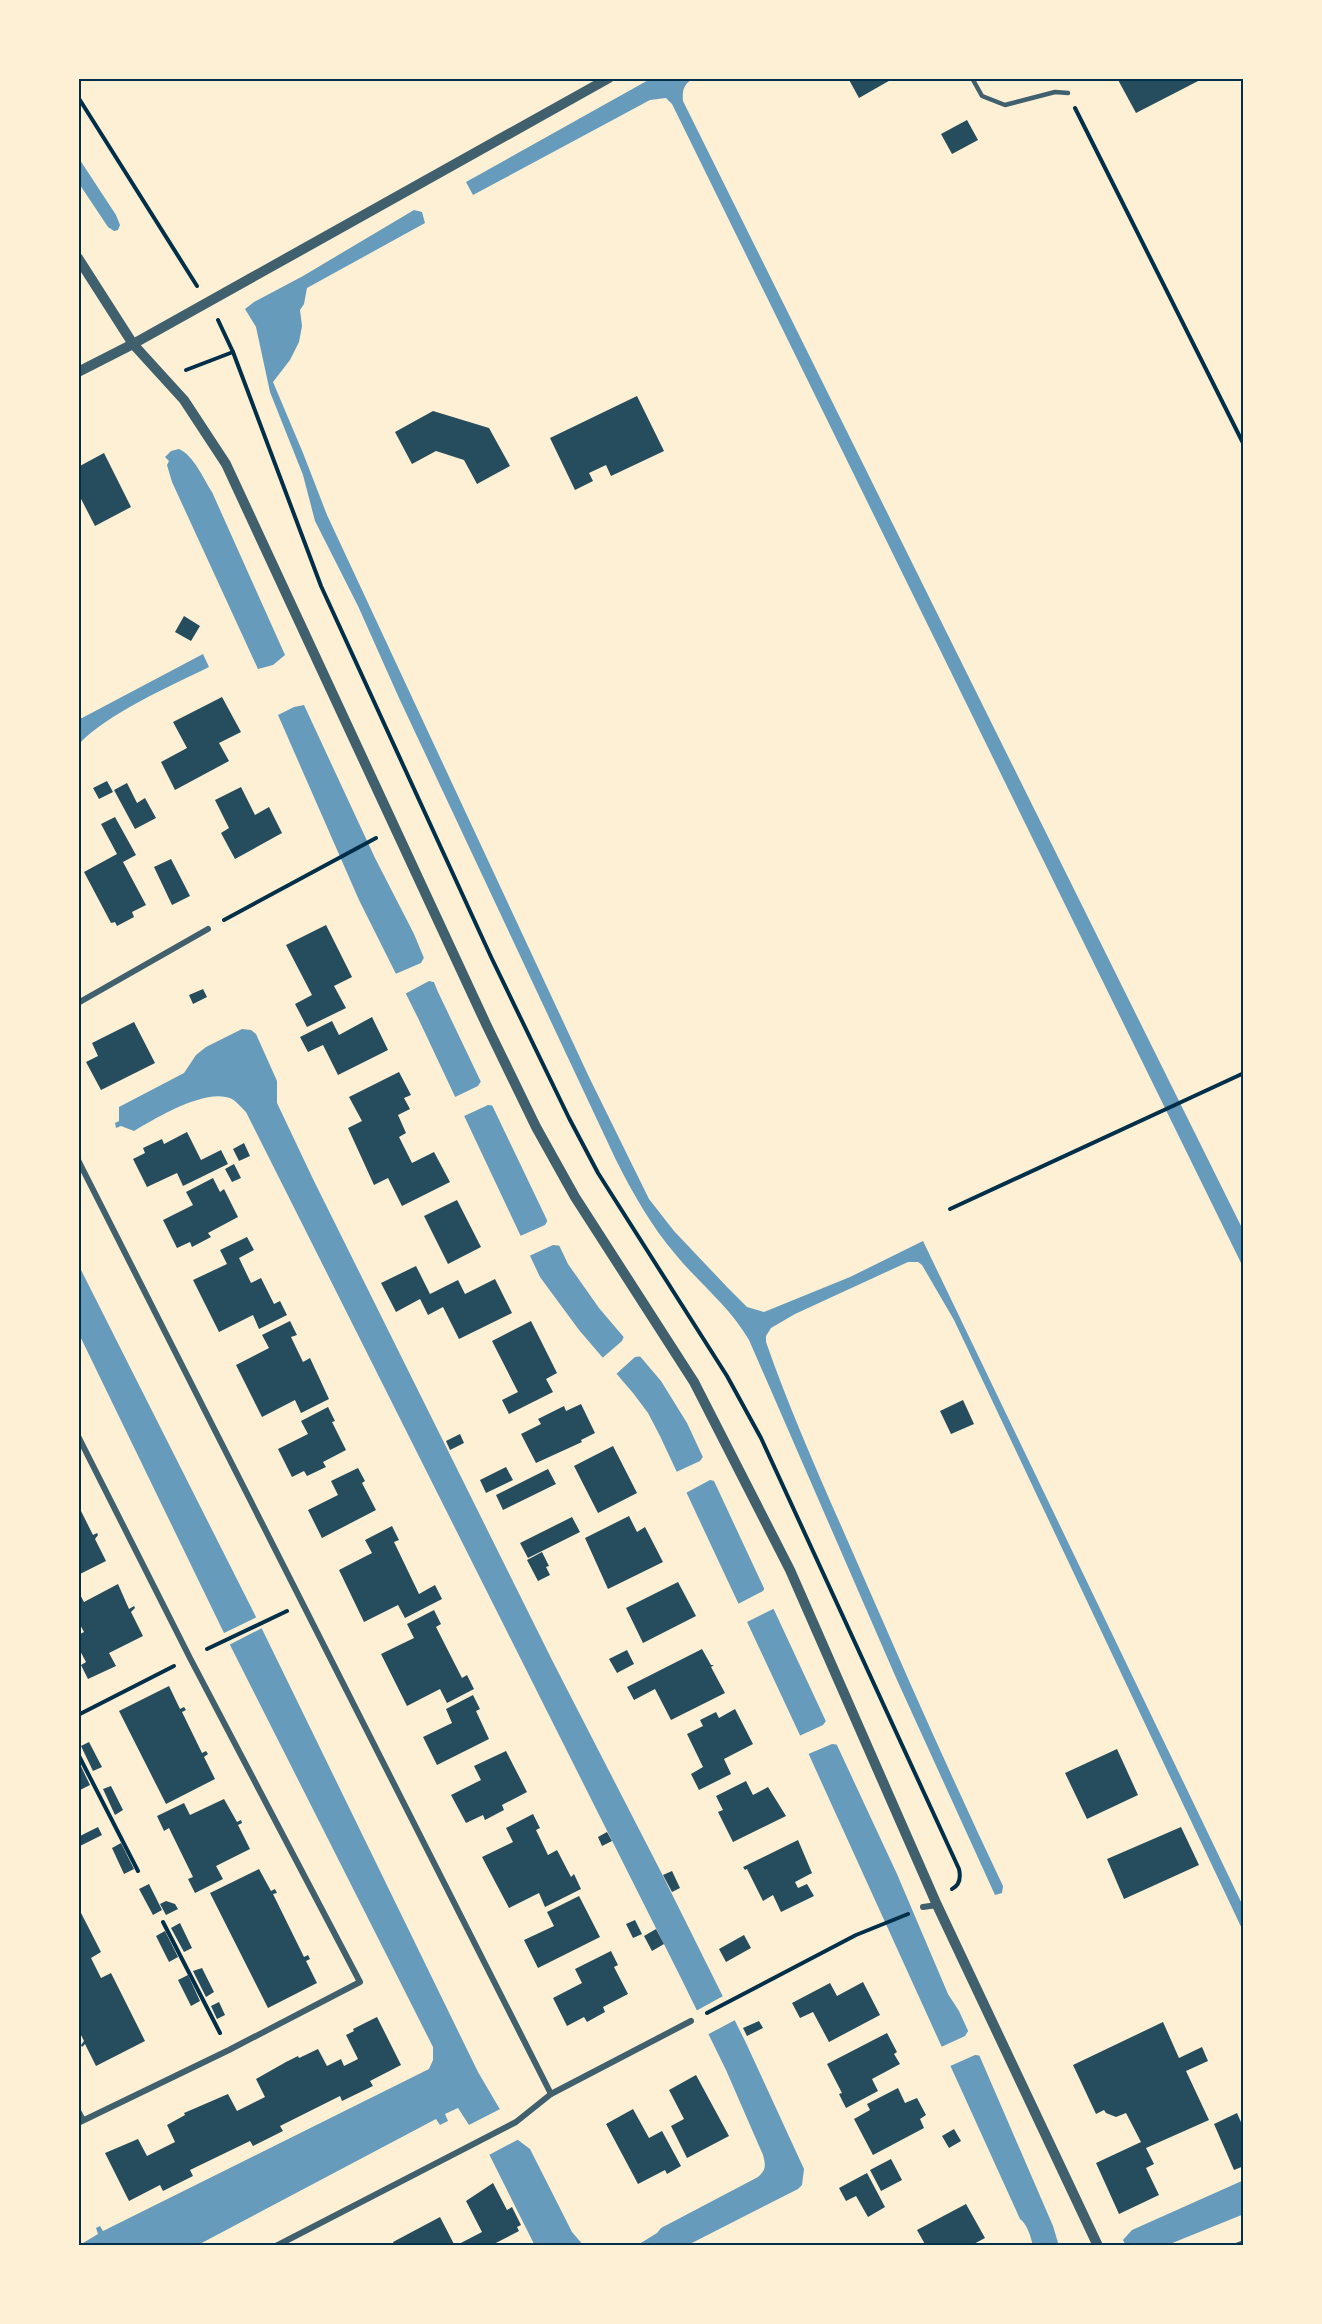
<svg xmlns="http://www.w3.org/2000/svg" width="1322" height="2324" font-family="'Noto Sans',sans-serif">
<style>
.water{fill:#669bbc}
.pier{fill:#fdf0d5}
.building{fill:#264d5e}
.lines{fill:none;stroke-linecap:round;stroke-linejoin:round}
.path{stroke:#003049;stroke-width:4}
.service{stroke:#3f606c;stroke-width:4.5}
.minor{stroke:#3f606c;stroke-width:6}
.tertiary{stroke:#3f606c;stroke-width:10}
.neatline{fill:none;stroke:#003049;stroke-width:2}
</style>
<rect width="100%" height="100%" fill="#fdf0d5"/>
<g class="water">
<path d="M 652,78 L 693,78 C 684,85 682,89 683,101 L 1244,1232 L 1244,1269 L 672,104 L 666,98 L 650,100 L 473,195 L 466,182 Z"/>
<polygon points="78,157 116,215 120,225 118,230 114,231 108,227 78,182"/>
<path d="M 414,210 L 422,212 L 425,223 L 307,288 L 304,304 L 300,310 L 302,326 L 299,342 L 290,360 L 273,382 L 303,453 L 327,515 L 589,1077 L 649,1199 L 674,1231 L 728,1288 L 747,1307 L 764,1312 L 850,1277 L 923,1241 L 1244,1908 L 1244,1933 L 954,1320 L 922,1265 L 918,1262 L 908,1262 L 795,1314 L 771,1328 L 766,1336 L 766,1342 C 795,1425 832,1504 867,1585 C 911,1686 956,1787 1003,1886 L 1002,1893 L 995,1895 L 897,1680 L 749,1340 C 730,1307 700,1284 676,1255 C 652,1227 633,1194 616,1160 L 399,698 L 358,606 L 315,521 L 303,475 L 270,392 L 256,327 L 245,309 L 254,302 L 303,276 Z"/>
<path d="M 179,449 C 194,456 203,478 212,492 L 285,655 L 273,665 L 258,669 L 172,482 L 167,465 L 169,461 L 165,457 L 171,451 Z"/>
<path d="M 203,654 L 209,667 C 171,686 106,714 78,745 L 78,718 L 82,718 Z"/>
<path d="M 304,705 L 375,858 L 414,934 L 438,992 L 568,1264 L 599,1308 L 661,1381 L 687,1423 L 897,1874 L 948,1994 L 959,2011 L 980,2057 L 1053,2226 L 1059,2246 L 1033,2246 C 1031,2237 1027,2224 1020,2219 L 805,1746 L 660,1436 L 648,1413 L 633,1393 L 579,1330 L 540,1277 L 418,1018 L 359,900 L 278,715 L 294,707 Z"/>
<path d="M 242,1029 L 251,1030 L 256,1034 L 277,1081 L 277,1103 L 313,1179 L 553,1662 L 661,1872 L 746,2043 L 804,2169 L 802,2185 L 798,2189 L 686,2246 L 636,2246 L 657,2233 L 661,2228 L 758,2177 C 766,2170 766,2166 763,2155 L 726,2070 L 681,1978 L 246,1112 C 242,1108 237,1102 232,1099 C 207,1087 156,1118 134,1131 L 121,1126 L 116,1128 L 115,1123 L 119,1121 L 119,1107 L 184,1073 L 196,1055 L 206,1047 Z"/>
<polygon points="78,1264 263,1631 478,2072 518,2140 530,2149 572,2232 584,2246 535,2246 474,2124 469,2125 458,2108 445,2114 448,2121 440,2125 436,2119 196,2246 78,2246 98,2234 96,2228 100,2226 103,2231 429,2069 433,2060 433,2047 224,1633 78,1332"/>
<polygon points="1244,2180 1244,2214 1165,2246 1126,2246 1123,2240 1132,2230"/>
</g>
<g class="pier">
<polygon points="426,954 438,983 429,981 403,995 393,975 421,963"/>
<polygon points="483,1078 496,1106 488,1105 462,1117 453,1098 478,1086"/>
<polygon points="549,1218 563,1246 553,1245 527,1257 518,1237 545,1225"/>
<polygon points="625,1334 644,1356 635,1357 614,1376 600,1360 622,1341"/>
<polygon points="705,1454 719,1482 710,1480 684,1494 674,1473 700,1461"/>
<polygon points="766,1586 778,1610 773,1609 745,1623 736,1605 763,1591"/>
<polygon points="259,1616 264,1627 227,1646 222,1634"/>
<polygon points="828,1718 841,1745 832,1744 806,1755 797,1737 823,1725"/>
<polygon points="725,1995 737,2019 705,2036 694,2012"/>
<polygon points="970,2028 983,2056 975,2055 948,2067 939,2048 965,2036"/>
<polygon points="504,2107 521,2138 487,2156 472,2127 467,2126"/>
</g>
<g class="building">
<polygon points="848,78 894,78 859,98"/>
<polygon points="1117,78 1204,78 1136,113"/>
<polygon points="967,120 978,140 952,154 941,134"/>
<polygon points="637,396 664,451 611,476 606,465 589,473 593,481 575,490 550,438"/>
<polygon points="433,411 489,428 510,466 477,484 464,460 436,451 412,464 395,432"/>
<polygon points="104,453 131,507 95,526 78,493 78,467"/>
<polygon points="184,616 200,626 191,641 175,632"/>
<polygon points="222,697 241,732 219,743 229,761 175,790 161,762 187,748 173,722"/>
<polygon points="107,781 113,792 99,799 93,788"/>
<polygon points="127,783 137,803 145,798 156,818 135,829 114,790"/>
<polygon points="241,787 255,815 269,807 282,833 235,859 221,833 229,828 215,800"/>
<polygon points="115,817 136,855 123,862 146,905 132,912 134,917 117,926 115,922 111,923 84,872 117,854 101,824"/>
<polygon points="171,859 190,896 172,905 154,867"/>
<polygon points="326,925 352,977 334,986 346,1008 307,1027 295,1004 312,995 286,945"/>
<polygon points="203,989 207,997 193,1004 189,995"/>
<polygon points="372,1017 388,1050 338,1075 323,1045 308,1052 300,1037 332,1021 339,1035"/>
<polygon points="134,1022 155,1063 101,1090 86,1062 98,1056 92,1043"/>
<polygon points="399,1072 411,1095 404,1098 410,1109 398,1115 406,1133 399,1137 412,1163 434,1152 450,1182 402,1206 388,1178 374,1185 348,1128 362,1121 349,1097"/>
<polygon points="187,1132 201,1160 221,1150 228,1164 183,1186 177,1173 147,1187 133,1159 145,1153 143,1148 162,1139 164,1144"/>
<polygon points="244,1143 250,1156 239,1161 233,1149"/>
<polygon points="234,1164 241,1178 232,1182 225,1169"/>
<polygon points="213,1178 220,1192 224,1189 238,1217 208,1233 211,1237 192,1247 190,1242 177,1248 163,1220 193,1205 186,1192"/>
<polygon points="457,1200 481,1247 448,1264 424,1216"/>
<polygon points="247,1237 254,1250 239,1258 251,1283 261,1278 274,1304 280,1301 287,1315 259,1329 253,1315 219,1332 193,1280 227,1264 220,1250"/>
<polygon points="416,1266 430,1294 458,1280 465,1294 495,1279 512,1313 459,1339 443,1307 428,1315 420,1299 396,1312 381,1283"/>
<polygon points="290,1321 297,1335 291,1337 303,1362 310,1358 329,1399 301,1413 295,1400 262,1417 236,1365 269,1348 262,1335"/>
<polygon points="531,1321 557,1373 546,1379 553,1392 509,1414 502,1400 518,1392 492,1341"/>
<polygon points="963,1400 974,1424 951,1434 940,1411"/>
<polygon points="581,1404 595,1433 581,1440 582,1442 536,1463 521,1434 541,1424 538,1419 564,1406 566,1411"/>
<polygon points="328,1407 335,1421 332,1422 346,1450 323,1462 326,1467 307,1476 304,1471 292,1477 278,1449 308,1434 301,1421"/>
<polygon points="460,1434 464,1443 450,1450 446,1441"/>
<polygon points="613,1446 637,1493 598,1513 574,1466"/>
<polygon points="506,1467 513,1480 486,1493 480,1480"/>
<polygon points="358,1468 365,1481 362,1483 376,1510 322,1538 308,1510 338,1495 331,1481"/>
<polygon points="548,1469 556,1484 503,1510 496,1495"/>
<polygon points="78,1505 93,1535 97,1533 98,1535 95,1539 106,1561 78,1575"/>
<polygon points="629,1516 637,1532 645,1527 663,1562 608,1589 585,1538"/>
<polygon points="572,1517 580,1532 528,1558 520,1543"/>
<polygon points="392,1526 399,1540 394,1542 419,1594 435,1585 442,1599 405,1618 398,1605 364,1622 339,1570 372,1553 365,1540"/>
<polygon points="542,1552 549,1566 546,1567 550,1575 538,1581 527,1560"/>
<polygon points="678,1582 696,1616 643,1643 626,1608"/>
<polygon points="118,1584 129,1609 134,1606 135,1608 131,1612 143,1636 109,1653 116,1666 88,1679 81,1665 86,1662 78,1647 78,1635 84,1632 78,1621 78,1591 84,1602"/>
<polygon points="434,1610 441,1624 436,1627 462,1678 467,1675 474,1689 447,1703 440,1689 407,1706 381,1654 414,1638 407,1624"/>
<polygon points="702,1649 711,1665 714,1665 711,1667 725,1693 671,1720 655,1689 634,1700 627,1687"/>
<polygon points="627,1650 634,1664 617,1673 609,1659"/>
<polygon points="169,1686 180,1709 184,1707 186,1710 182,1712 202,1753 206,1751 208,1754 204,1757 215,1779 166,1804 119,1711"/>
<polygon points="473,1695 480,1709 476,1711 489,1739 437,1765 423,1737 452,1723 446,1709"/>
<polygon points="735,1709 753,1744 724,1759 731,1774 699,1790 691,1774 703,1767 687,1734 703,1726 700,1720 716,1712 719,1718"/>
<polygon points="89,1742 102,1767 93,1771 81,1746"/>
<polygon points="1117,1749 1138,1795 1087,1819 1065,1773"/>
<polygon points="506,1751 527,1792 502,1805 504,1810 485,1820 483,1815 466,1823 451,1795 481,1780 474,1766"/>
<polygon points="78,1760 90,1785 78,1791"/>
<polygon points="746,1781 753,1795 768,1787 786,1816 733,1842 718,1812 723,1810 716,1796"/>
<polygon points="111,1786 123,1810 115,1815 103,1789"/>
<polygon points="224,1799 237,1822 241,1820 242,1823 238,1825 250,1849 216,1866 223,1879 195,1893 188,1879 193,1877 169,1828 164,1831 157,1816 184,1803 190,1815"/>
<polygon points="533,1814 540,1828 536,1830 548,1855 557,1850 571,1877 574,1874 581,1889 545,1907 539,1893 509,1908 482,1857 513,1842 506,1828"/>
<polygon points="98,1827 102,1835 78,1847 78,1837"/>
<polygon points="1181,1827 1199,1865 1124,1899 1107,1859"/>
<polygon points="607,1832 612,1841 602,1846 598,1837"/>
<polygon points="798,1840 812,1873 795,1882 798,1888 807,1884 814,1896 781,1912 773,1895 763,1901 747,1869 745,1870 743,1867"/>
<polygon points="121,1843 134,1869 124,1874 112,1848"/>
<polygon points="259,1869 271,1891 275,1889 277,1893 273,1894 304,1957 308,1955 310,1959 306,1961 317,1983 268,2008 210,1893"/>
<polygon points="672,1871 680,1888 672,1892 663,1875"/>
<polygon points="149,1884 162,1910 153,1915 139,1889"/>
<polygon points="579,1896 600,1937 538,1968 524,1940 554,1926 547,1912"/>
<polygon points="166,1901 175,1904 178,1909 166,1915 160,1904"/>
<polygon points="78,1907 101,1952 91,1958 101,1978 111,1973 145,2041 96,2066 85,2044 82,2047 81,2045 84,2041 78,2029"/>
<polygon points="635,1920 642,1934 633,1938 626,1924"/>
<polygon points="180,1923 192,1948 184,1952 171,1928"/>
<polygon points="656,1929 664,1944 652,1951 644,1936"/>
<polygon points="165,1931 178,1957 169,1962 156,1936"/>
<polygon points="744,1935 751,1948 726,1962 719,1949"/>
<polygon points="611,1951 618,1965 614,1967 628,1994 603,2007 605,2012 587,2022 584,2017 567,2026 553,1998 582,1983 575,1969"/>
<polygon points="202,1968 214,1992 206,1997 193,1971"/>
<polygon points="188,1975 200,2001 191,2006 178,1980"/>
<polygon points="863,1982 880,2015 829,2042 813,2012 800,2018 792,2003 830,1983 837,1996"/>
<polygon points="219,2002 225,2015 217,2019 211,2006"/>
<polygon points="377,2017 401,2065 370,2081 373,2086 342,2101 340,2096 280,2126 283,2131 253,2146 250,2141 190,2170 193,2176 163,2191 160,2185 129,2201 105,2153 138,2139 147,2156 175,2142 167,2125 185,2115 184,2113 228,2094 237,2111 265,2097 256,2079 286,2062 298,2056 299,2058 318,2049 327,2066 341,2059 344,2066 358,2059 346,2035 354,2031 353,2029"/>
<polygon points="759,2021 763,2028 747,2036 743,2028"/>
<polygon points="1163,2022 1179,2058 1202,2047 1208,2061 1186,2071 1209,2120 1146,2148 1154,2164 1146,2168 1159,2195 1119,2214 1096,2163 1141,2142 1126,2113 1116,2117 1106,2113 1104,2110 1096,2114 1073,2065"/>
<polygon points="887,2033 897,2052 894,2054 900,2064 872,2079 878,2091 846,2108 839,2094 842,2093 827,2064"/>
<polygon points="696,2075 729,2136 687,2158 671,2126 684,2119 669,2090"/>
<polygon points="898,2088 905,2103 917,2098 926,2115 920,2119 924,2128 873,2155 854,2119 870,2110 867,2104"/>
<polygon points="633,2109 649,2138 662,2131 681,2166 667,2174 665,2170 638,2184 606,2124"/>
<polygon points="1237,2113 1244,2129 1244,2166 1234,2170 1214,2124"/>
<polygon points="954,2129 961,2141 949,2148 942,2136"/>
<polygon points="891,2159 902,2180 881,2191 870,2170"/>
<polygon points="867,2173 885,2207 868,2217 856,2196 846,2201 839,2188"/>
<polygon points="493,2183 507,2210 512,2207 521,2225 517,2227 519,2231 490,2246 395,2246 393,2242 440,2217 455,2246 482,2232 466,2201"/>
<polygon points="966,2204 985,2238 970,2246 926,2246 917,2230"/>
</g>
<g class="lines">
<g class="path">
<polyline points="78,97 197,286"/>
<polyline points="1075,108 1244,445"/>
<path d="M 218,320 L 233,352 L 321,586 L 492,959 L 569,1118 L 598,1173 L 727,1376 L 761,1438 L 959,1869 C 961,1878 960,1885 952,1889"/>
<polyline points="186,370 233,352"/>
<polyline points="224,920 376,838"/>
<polyline points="950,1209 1244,1073"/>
<polyline points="207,1649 287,1611"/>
<polyline points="78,1715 174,1666"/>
<polyline points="78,1754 138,1871"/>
<polyline points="163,1922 220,2033"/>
<polyline points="707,2013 856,1935 908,1914"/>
</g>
<polyline class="service" points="972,78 982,96 1005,105 1055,92 1068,93"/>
<g class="minor">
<polyline points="78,1003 208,929"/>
<polyline points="78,1160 551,2094"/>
<polyline points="78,1436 190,1658 360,1982 229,2050 78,2123"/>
<polyline points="923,1907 937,1905"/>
<polyline points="78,2111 83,2120"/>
<polyline points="276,2246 516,2122 551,2094 691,2021"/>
<polyline points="1236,2246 1244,2243"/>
</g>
<g class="tertiary">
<polyline points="78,258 133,344 184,400 226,464 486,1024 536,1127 575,1197 694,1382 790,1570 937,1905 1098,2246"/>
<polyline points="78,372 133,344 609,78"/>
</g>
</g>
<rect width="1322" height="2324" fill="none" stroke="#fdf0d5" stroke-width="159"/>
<rect x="80" y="80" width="1162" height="2164" class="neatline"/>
</svg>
